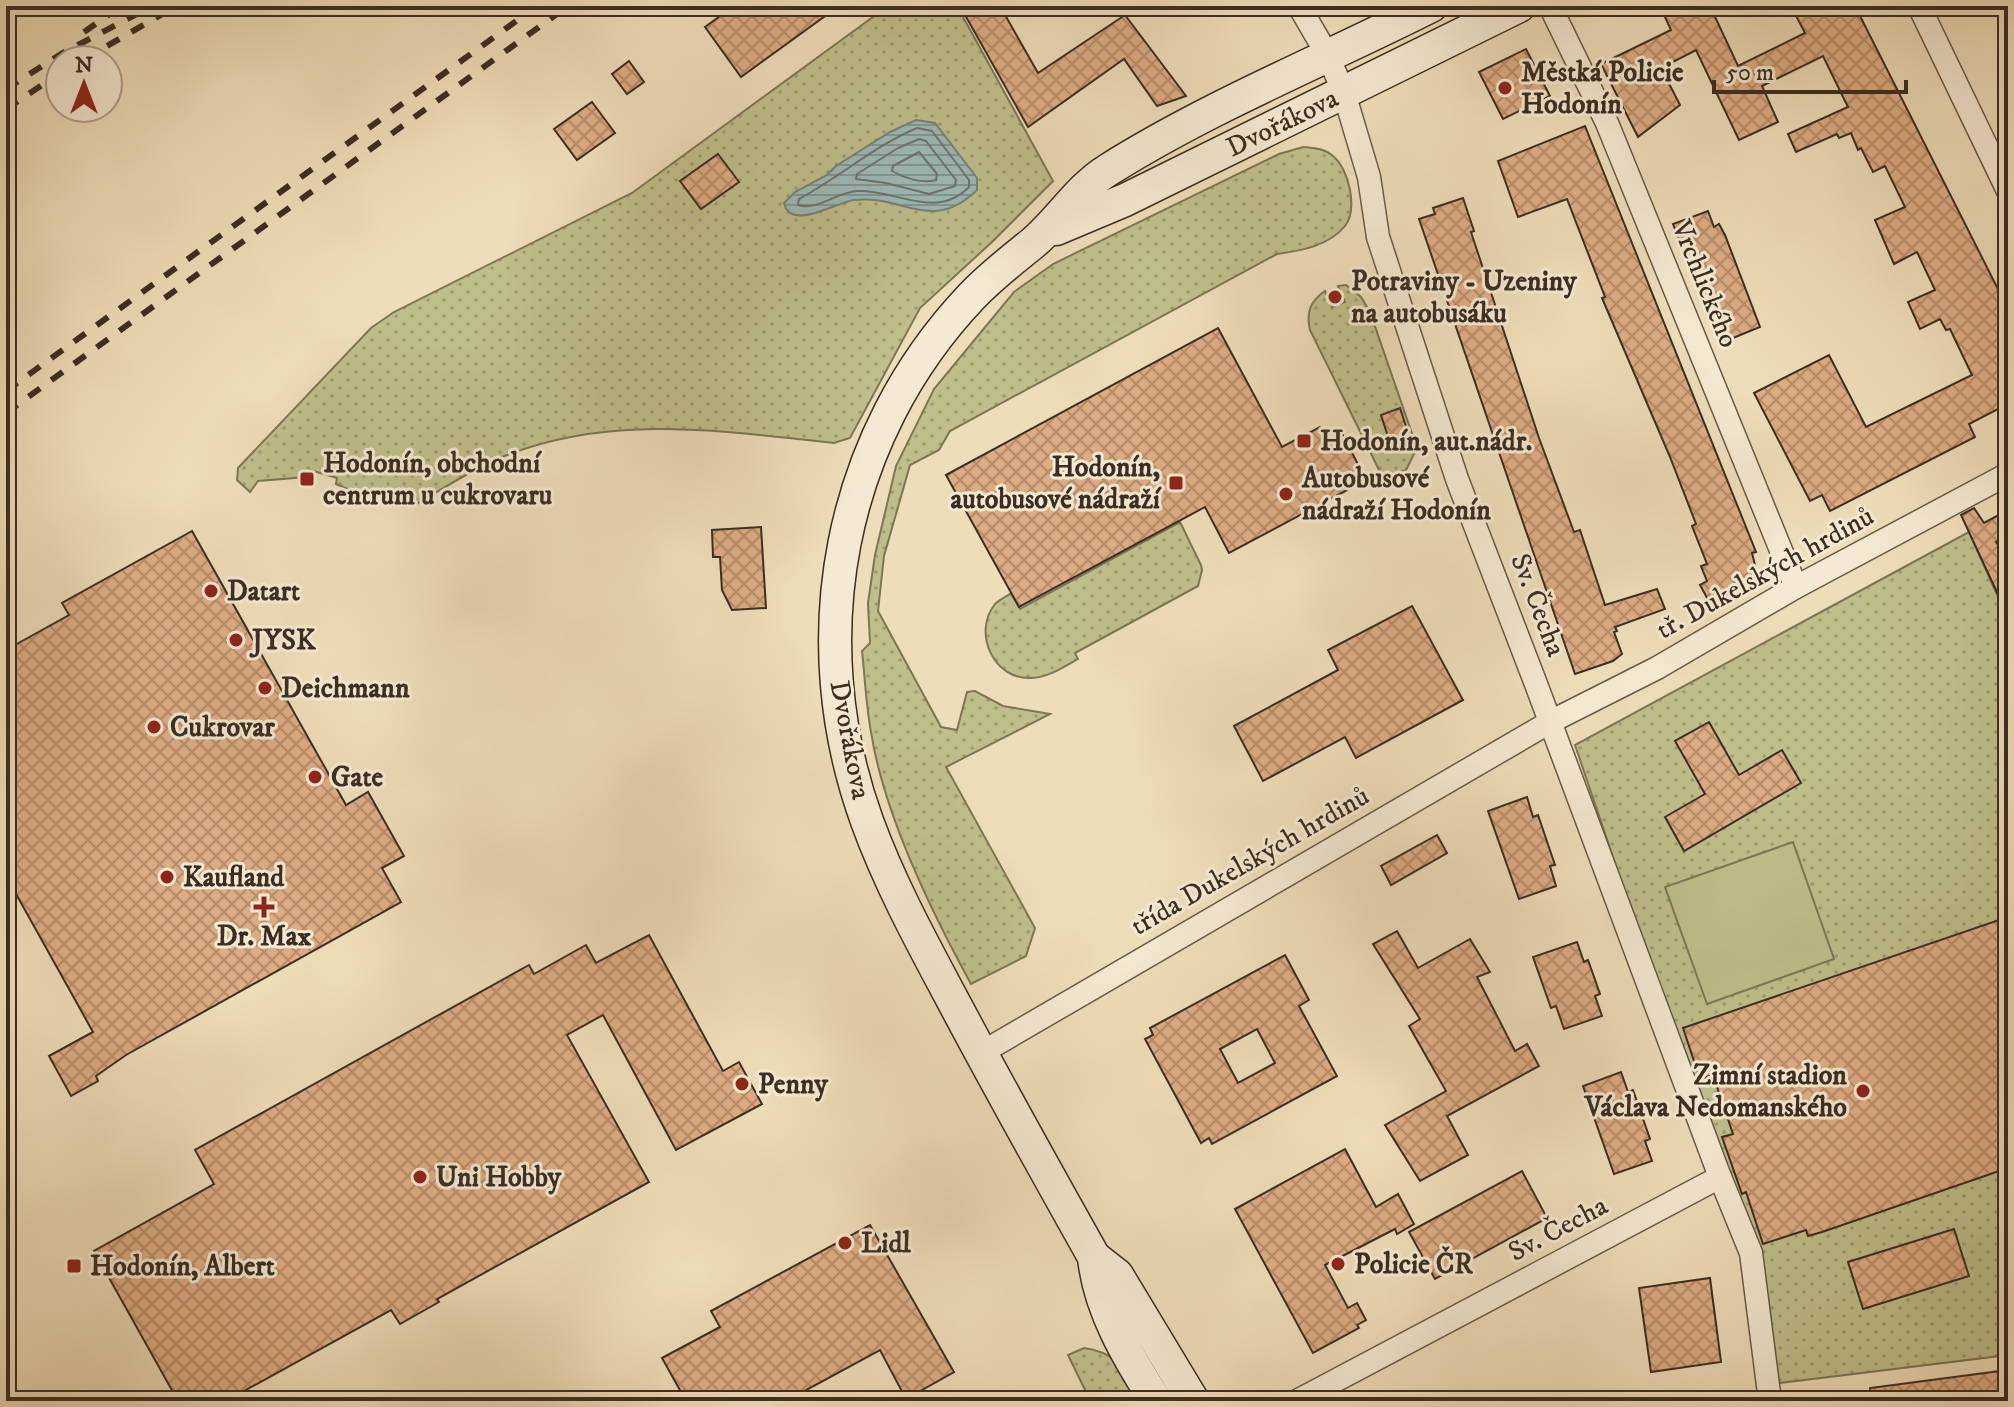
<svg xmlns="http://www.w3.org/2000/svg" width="2014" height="1407" font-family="'IM FELL DW Pica',serif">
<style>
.green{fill:url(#green-dots);stroke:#7c7656;stroke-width:2}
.pitch{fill:#bfbf8b;stroke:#7c7656;stroke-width:2}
.water{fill:url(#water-rules);stroke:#75827d;stroke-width:2}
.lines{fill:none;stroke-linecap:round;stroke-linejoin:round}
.shore{stroke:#6c746e;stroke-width:2}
.building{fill:url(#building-cross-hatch);stroke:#3a2e22;stroke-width:2;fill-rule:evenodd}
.street-casing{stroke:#675a48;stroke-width:25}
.secondary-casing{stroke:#3a2e22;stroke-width:35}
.street{stroke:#f4e9d2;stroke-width:22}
.secondary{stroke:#f4e9d2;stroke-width:32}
.rail{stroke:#3a2e22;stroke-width:6;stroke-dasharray:14 14;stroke-linecap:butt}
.poi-dot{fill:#8f2418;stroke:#f4e9d2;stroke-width:3}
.labels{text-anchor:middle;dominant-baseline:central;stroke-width:6;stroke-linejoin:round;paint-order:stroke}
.poi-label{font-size:28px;font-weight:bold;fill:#3a2e22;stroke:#f4e9d2;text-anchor:start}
.street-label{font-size:28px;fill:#3a2e22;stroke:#f4e9d2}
</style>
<defs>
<pattern id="green-dots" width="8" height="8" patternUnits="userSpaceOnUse" patternTransform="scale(2)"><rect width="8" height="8" fill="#bfbf8b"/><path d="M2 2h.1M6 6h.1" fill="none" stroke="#9c9c71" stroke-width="1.8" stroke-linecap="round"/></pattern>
<pattern id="water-rules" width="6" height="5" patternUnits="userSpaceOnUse" patternTransform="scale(2)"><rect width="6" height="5" fill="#9dbab9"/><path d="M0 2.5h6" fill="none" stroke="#819896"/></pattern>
<pattern id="building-cross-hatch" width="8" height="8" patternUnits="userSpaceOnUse" patternTransform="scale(2)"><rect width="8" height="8" fill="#deac83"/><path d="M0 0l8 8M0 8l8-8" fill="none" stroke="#b58c6b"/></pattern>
</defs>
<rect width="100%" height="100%" fill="#eeddb9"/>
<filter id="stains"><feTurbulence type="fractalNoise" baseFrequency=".0025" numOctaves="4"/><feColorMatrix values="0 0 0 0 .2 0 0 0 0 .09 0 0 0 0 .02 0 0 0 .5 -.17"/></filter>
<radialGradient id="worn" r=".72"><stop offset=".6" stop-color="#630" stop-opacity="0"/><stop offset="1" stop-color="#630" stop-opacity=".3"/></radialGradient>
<g class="green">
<path d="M 888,6 L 957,6 L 1053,181 L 992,242 L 920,308 L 850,438 L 834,443 C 720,431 604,412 495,460 C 468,472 441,490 415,505 C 388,511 361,494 336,484 L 337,478 L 310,470 L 307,477 L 258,481 L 250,492 L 237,480 L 238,468 L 371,328 L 394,312 L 632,193 Z"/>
<path d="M 1303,147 C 1313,148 1324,148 1333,156 C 1349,169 1358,209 1345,226 C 1329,246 1300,251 1277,254 L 950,431 L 939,450 L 910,465 L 884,556 L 878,611 L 941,727 L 957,730 L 967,692 L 975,691 L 1003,706 L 1050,714 L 946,767 L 1035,928 L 1026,956 L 971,984 C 931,911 884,815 871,732 C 866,705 865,678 862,651 L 870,643 L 868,603 L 875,555 L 896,466 L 934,389 L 1014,292 L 1053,264 L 1279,154 Z"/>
<path d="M 1346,285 L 1361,297 L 1370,312 L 1417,448 L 1406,470 L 1392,475 L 1381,474 L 1310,330 C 1306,313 1310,301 1325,291 L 1332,307 L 1345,302 L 1338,286 Z"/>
<path d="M 1180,522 L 1201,565 L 1202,570 L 1198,586 L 1075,653 L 1078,659 C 1064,667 1047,678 1031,678 C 994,680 972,633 995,604 C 999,600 1006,597 1011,593 L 1020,609 Z"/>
<polygon points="1969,532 2008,619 2008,1355 1771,1384 1757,1251 1700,1114 1575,745"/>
<path d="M 1084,1348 C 1121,1353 1123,1372 1139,1401 L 1086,1401 L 1087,1394 L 1068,1355 Z"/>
</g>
<polygon class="pitch" points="1793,842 1834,959 1707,1004 1665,887"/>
<path class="water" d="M 916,120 L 935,123 L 977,178 L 977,190 C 932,234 902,194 854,200 C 836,202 791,232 784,203 L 795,192 L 827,175 L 836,166 L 890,132 Z"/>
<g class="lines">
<g class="shore">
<path d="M 917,128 L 932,131 L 969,180 L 969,187 C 936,221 895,189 857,191 C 836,192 818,211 798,205 L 799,199 C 840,177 874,146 917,128 Z"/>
<polygon points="919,139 926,141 956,180 955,186 929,194 886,183 856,179 857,174 898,148"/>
<path d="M 919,152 L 937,174 L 936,180 C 922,184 904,178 892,171 L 893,166 Z"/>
</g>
</g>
<g class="building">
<polygon points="734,6 839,6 741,77 705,27"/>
<polygon points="960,6 1000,6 1038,73 1125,15 1186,96 1157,106 1124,59 1028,127"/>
<polygon points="1660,6 1710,6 1738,66 1805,33 1791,6 1855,6 2008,309 2008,404 1969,424 1975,437 1830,511 1822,495 1810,501 1754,393 1829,355 1866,427 1972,375 1950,329 1946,330 1940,319 1920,329 1908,302 1935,290 1917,252 1894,264 1875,220 1905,207 1885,166 1873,172 1861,148 1858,150 1851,133 1839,138 1837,134 1796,152 1788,134 1848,107 1823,56 1762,86 1778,122 1739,140 1696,50 1661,68 1680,105 1638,137 1601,64 1671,30"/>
<polygon points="1526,49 1550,96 1503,119 1479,72"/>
<polygon points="629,61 644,82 627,94 612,74"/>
<polygon points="592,102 615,133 577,160 554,129"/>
<polygon points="1585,126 1756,552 1752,553 1756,569 1744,586 1711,605 1700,585 1707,581 1701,566 1707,564 1692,526 1696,524 1670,457 1602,298 1605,297 1567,199 1518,217 1498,161"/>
<polygon points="718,154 739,182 701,209 680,181"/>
<polygon points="1463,198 1474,231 1471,232 1539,438 1574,532 1580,530 1605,605 1657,589 1665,609 1615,627 1617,631 1614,632 1622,654 1613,661 1575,674 1419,219 1435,214 1433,208"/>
<polygon points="1708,211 1714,227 1719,224 1725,235 1760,327 1721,343 1673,224"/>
<polygon points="1218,328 1282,447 1320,427 1329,443 1343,435 1366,480 1229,553 1205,507 1019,607 946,475"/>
<polygon points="1400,408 1411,442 1392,449 1381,415"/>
<polygon points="1974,508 1984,523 2008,510 2008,536 1996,542 2008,560 2008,616 1961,515"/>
<polygon points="761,527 766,608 732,610 722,590 720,557 713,557 712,530"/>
<polygon points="192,531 346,805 368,792 404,856 382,868 401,902 126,1055 96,1076 98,1081 71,1096 49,1056 93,1032 6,876 6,650 69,615 62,603"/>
<polygon points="1412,606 1463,700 1356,758 1345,737 1263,781 1234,726 1338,670 1328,650"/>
<polygon points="1709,722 1739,775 1782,750 1801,783 1684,851 1665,817 1705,794 1675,741"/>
<polygon points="1527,797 1533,817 1538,815 1555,865 1550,866 1556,886 1519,899 1488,811"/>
<polygon points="1437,835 1447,853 1391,885 1381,866"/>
<polygon points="1999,920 2008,947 2008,1168 1822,1232 1808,1236 1806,1230 1763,1244 1746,1192 1742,1194 1722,1137 1733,1134 1713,1075 1700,1079 1683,1028"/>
<polygon points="1397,931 1418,968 1470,939 1490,972 1477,977 1515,1051 1527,1044 1539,1066 1447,1116 1468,1155 1420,1181 1385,1125 1446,1091 1409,1026 1420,1019 1373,944"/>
<polygon points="649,935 723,1071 739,1062 762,1104 676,1150 603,1015 567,1035 649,1182 437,1299 439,1302 400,1324 391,1310 226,1401 178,1401 94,1251 214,1184 195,1150 529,965 534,974 586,945 596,963"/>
<polygon points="1577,942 1584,962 1588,960 1600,994 1595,996 1602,1016 1564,1029 1556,1006 1551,1008 1533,957"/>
<path d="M 1285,955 L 1309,1000 L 1299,1006 L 1337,1076 L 1212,1144 L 1209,1138 L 1201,1143 L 1145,1039 L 1153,1035 L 1150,1028 ZM 1257,1029 L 1275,1063 L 1238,1083 L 1220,1049 Z"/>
<polygon points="1621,1072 1628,1092 1633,1090 1650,1139 1645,1141 1652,1161 1614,1174 1583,1086"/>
<polygon points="1345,1149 1376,1207 1398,1194 1414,1224 1397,1234 1395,1229 1325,1265 1348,1308 1357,1303 1366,1320 1357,1325 1359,1328 1313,1353 1235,1209"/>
<polygon points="1522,1171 1547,1218 1435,1279 1409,1232"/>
<polygon points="870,1225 954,1372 906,1399 880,1350 786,1401 686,1401 662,1358 720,1327 711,1311"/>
<polygon points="1954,1229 1969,1276 1863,1309 1848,1262"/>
<polygon points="1710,1278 1721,1362 1651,1372 1639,1288"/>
<polygon points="2008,1370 2008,1401 1871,1401 1870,1388"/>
</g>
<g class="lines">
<defs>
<g id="street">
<polyline points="1299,6 1328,56 1344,93 1369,177 1378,237 1457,479 1536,684 1720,1177 1751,1253 1770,1401"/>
<polyline points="1550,6 1607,123 1796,587"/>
<polyline points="1919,6 2008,191"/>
<polyline points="981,1053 1550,722 1657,668 1796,587 2008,474"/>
<polyline points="1297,1401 1720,1177"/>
</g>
<g id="secondary">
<path id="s1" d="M 1056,229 L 1125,200 L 1519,6"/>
<polyline points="1094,1257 1117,1275 1193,1401"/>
<path d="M 1156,1401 C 1128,1357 1099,1309 1094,1257 C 1048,1175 1002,1093 958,1010 C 925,948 891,887 867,821 C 801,639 838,437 972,296 C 991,276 1012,260 1033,243 C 1059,221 1079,188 1108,170 C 1210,106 1324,60 1431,6"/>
</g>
</defs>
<use href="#street" class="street-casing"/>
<use href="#secondary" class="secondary-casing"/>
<use href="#street" class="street"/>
<use href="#secondary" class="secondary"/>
<g class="rail">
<polyline points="84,32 121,6"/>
<polyline points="83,60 176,6"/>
<polyline points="6,89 61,54 152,6"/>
<polyline points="6,109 60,73"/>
<polyline points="6,391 537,6"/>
<polyline points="6,413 568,6"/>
</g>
</g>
<g class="poi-dot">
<circle cx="1505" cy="88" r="8"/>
<circle cx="1335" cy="297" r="8"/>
<rect x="1296" y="433" width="16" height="16" rx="4"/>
<rect x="299" y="471" width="16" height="16" rx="4"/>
<rect x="1168" y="475" width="16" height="16" rx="4"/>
<circle cx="1286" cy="494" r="8"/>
<circle cx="211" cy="591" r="8"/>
<circle cx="236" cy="640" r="8"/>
<circle cx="265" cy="688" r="8"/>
<circle cx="154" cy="727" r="8"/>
<circle cx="315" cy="777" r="8"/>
<circle cx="167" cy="877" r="8"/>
<path d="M260 895h8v8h8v8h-8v8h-8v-8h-8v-8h8z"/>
<circle cx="742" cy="1084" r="8"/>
<circle cx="1863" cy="1091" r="8"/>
<circle cx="420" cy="1177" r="8"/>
<circle cx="845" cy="1243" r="8"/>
<circle cx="1338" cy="1264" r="8"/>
<rect x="66" y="1258" width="16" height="16" rx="4"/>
</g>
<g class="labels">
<g class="poi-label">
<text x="1521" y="72">Městká Policie<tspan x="1521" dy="32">Hodonín</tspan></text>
<text x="1351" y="281">Potraviny - Uzeniny<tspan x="1351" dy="32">na autobusáku</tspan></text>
<text x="1320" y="441">Hodonín, aut.nádr.</text>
<text x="323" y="463">Hodonín, obchodní<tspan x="323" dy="32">centrum u cukrovaru</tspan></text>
<text x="1160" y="467" text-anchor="end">Hodonín,<tspan x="1160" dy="32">autobusové nádraží</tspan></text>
<text x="1302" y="478">Autobusové<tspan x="1302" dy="32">nádraží Hodonín</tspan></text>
<text x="227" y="591">Datart</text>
<text x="252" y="640">JYSK</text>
<text x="281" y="688">Deichmann</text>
<text x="170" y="727">Cukrovar</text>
<text x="331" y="777">Gate</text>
<text x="183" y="877">Kaufland</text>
<text x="264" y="936" text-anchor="middle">Dr. Max</text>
<text x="1847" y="1075" text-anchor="end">Zimní stadion<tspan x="1847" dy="32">Václava Nedomanského</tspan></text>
<text x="758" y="1084">Penny</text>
<text x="436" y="1177">Uni Hobby</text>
<text x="861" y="1243">Lidl</text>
<text x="1354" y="1264">Policie ČR</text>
<text x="90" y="1266">Hodonín, Albert</text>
</g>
<g class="street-label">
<text stroke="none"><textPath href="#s1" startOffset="250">Dvořákova</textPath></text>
<text transform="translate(1705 284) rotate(68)">Vrchlického</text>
<text transform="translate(1765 573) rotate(-29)">tř. Dukelských hrdinů</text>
<text transform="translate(1538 605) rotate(69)">Sv. Čecha</text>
<text transform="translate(850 740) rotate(79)">Dvořákova</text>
<text transform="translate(1250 861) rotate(-30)">třída Dukelských hrdinů</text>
<text transform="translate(1558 1229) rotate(-28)">Sv. Čecha</text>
</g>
</g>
<rect width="2014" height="1407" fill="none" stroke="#eeddb9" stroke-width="32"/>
<rect x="8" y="8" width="1998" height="1391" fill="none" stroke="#3a2e22" stroke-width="4"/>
<rect x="16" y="16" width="1982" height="1375" fill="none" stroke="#3a2e22" stroke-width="2"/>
<g transform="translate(84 84)"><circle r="38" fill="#f4e9d2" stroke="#aa9e8c" stroke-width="2"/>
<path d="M0-6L14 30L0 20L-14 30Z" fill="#8f2418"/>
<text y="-12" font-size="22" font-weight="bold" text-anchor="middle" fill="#3a2e22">N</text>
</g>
<path d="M1714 80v12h192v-12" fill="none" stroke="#3a2e22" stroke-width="4"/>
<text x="1726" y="80" font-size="24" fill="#3a2e22" stroke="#f4e9d2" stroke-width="6" paint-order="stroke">50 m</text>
<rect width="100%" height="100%" filter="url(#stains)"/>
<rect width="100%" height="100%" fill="url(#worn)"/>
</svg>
